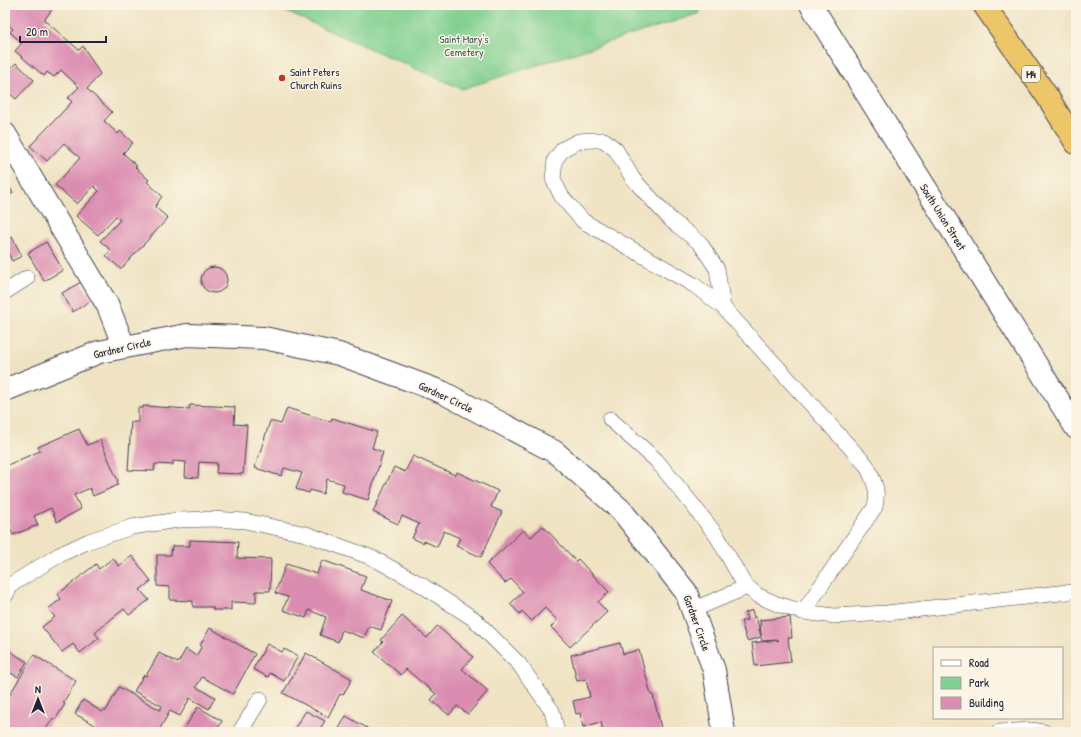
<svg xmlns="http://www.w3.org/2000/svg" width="1081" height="737" font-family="'Patrick Hand',sans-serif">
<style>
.green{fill:#80d090;stroke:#517966}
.building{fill:#db8db1}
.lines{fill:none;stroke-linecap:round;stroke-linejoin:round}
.service-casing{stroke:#413f4f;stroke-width:16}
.minor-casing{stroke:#413f4f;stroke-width:24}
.tertiary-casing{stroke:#413f4f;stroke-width:24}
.motorway-casing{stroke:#413f4f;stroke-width:24}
.service{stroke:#fff;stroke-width:15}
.minor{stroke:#fff;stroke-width:22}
.tertiary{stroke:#fff;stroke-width:22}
.motorway{stroke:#ecc669;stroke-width:22}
.poi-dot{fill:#c8321e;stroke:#fcf5e5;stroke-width:1.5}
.labels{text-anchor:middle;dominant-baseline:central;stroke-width:3;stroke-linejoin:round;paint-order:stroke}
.shield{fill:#fcf5e5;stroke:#63616e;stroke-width:1}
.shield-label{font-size:10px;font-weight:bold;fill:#22223b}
.park-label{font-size:11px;fill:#3e5654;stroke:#fcf5e5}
.poi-label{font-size:11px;fill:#22223b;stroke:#fcf5e5;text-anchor:start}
.street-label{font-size:11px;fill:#22223b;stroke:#fcf5e5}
</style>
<rect width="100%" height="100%" fill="#fcf5e5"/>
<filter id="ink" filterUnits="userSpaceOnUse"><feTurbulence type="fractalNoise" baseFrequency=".025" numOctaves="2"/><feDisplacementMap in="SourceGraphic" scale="8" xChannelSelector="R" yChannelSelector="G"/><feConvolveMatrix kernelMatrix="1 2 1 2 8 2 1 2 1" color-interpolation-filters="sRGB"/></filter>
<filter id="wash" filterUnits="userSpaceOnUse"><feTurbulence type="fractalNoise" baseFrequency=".012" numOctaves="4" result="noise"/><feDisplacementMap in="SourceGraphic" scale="16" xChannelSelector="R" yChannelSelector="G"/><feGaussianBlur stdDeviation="0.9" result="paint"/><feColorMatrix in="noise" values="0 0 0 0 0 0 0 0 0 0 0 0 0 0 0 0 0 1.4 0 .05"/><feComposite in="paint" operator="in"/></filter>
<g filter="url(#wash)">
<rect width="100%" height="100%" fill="#efe3c3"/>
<polygon class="green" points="271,5 695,5 700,13 462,89"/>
<g id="blocks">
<g class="building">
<polygon points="5,5 52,5 54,7 44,20 79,50 83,46 100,74 87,89 112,112 104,121 118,134 120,131 133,143 123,153 137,166 135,167 149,180 147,182 162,196 155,207 168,218 121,269 106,256 111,250 100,241 120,220 116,216 98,235 76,216 99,191 94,186 77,204 55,185 80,158 64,143 47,161 30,146 72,102 68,98 79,87 61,70 54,77 47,72 44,76 15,51 22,43 10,32 13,29 5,21"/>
<polygon points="16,63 34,80 16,99 5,89 5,74"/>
<polygon points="5,180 13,193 5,198"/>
<polygon points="12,237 22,256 12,261 5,247 5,241"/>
<polygon points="46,242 63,270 44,281 28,253"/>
<circle cx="214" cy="280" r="13"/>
<polygon points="81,282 92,300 73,312 62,293"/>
<polygon points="190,405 235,407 234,424 247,425 243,474 216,473 217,463 199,462 198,478 185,477 186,462 173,461 173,465 155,464 154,471 128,470 131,422 138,422 138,408 143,408 143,406 189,409"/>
<polygon points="287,408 331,422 332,418 377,432 372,448 383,452 368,500 342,492 344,484 327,479 323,494 310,490 309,493 296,489 302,473 284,468 281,476 255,468 270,421 281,424"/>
<polygon points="79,429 87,445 100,440 118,481 117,481 118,485 93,496 90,488 74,495 81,509 57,522 51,508 34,516 38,525 13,535 5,516 5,466 40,451 38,447"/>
<polygon points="413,456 455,475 457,472 498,491 491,507 502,512 481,557 456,546 460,538 444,531 437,547 424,541 423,543 412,538 419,524 402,516 398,524 373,512 394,467 405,472"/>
<polygon points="543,526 576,561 578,559 609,592 598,602 607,612 570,647 551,627 557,620 545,608 532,621 522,611 520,614 510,604 523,592 511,579 505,583 487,564 523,530 531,537"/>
<polygon points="190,540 238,542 237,558 271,559 270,591 256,591 256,603 231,602 231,610 213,610 213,607 193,607 193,601 170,600 170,587 157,586 157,555 171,555 172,546 190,546"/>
<polygon points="132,556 151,581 140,590 149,600 129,615 124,609 110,620 95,633 99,638 80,653 73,644 62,652 42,627 55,617 48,609 61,599 58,594 96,564 99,569 113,558 119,566"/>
<polygon points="322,560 366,576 361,590 392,601 381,630 369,626 364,638 342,630 338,642 320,635 326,617 309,610 306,618 283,610 288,597 275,593 286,564 317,574"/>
<polygon points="752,610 754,618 756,617 761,636 760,620 790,617 792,638 788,638 791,662 755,666 752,643 779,640 762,641 761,637 747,641 741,621 747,620 745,613"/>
<polygon points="402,616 427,638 437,626 473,657 462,669 488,691 468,714 457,706 449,715 431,700 436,694 421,682 406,669 401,675 374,652 383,642 381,640"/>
<polygon points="210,628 255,654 233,694 202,677 196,687 215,697 209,709 190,698 180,716 170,711 158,732 94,732 96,728 94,727 95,725 75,714 83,700 102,712 104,710 106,711 119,687 160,710 162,706 134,691 144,675 146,676 159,653 178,663 186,649 196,656 202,646 200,645"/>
<polygon points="620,643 623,654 639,650 651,695 653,695 662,732 603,732 601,722 583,727 580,713 576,714 573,701 590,697 586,679 577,681 571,655"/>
<polygon points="267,644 282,652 284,649 298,656 284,681 270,673 268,677 253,669"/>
<polygon points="5,648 27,662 18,677 5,670"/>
<polygon points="306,653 352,679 343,695 340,694 328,717 283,693"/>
<polygon points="34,655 76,681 63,703 65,704 55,720 53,718 44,732 5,732 5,702"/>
<polygon points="198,707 222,721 216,732 182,732"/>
<polygon points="306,711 325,721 318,732 292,732"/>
<polygon points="346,716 374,732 337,732"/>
</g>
</g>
</g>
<g filter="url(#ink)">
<use href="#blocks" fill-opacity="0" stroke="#413f4f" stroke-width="1"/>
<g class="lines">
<defs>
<g id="service">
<polyline points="5,292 27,278"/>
<path d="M 723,307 L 717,269 L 700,243 L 671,220 L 633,179 L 616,150 L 604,140 L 594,140 L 579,141 L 563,149 L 555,160 L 553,179 L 562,197 L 583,221 L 694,285 L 723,307 L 867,466 C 874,482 879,489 875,507 L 803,612"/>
<polyline points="610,419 656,460 688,499 717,536 744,584 757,595 777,604 803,612 834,616 887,613 1068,592"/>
<polyline points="5,596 12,584 59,555 89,541 132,527 178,520 213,519 245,521 306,534 373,558 420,584 474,619 519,664 552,711 557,732"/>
<polyline points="692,610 747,587"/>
<polyline points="240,732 260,699"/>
<polyline points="999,732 1031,730 1044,732"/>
</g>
<g id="minor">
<polyline points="5,134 108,306 124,347"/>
<polyline points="5,390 99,352 187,335 264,338 339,354 442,392 555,452 621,510 686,592 714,670 724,732"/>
</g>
<polyline id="tertiary" points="811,5 1076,428"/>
<polyline id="motorway" points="984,5 1047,96 1076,143"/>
</defs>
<use href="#service" class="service-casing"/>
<use href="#minor" class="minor-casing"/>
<use href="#tertiary" class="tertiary-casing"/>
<use href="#motorway" class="motorway-casing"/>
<use href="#service" class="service"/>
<use href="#minor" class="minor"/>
<use href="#tertiary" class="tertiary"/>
<use href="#motorway" class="motorway"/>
</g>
</g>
<circle class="poi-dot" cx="282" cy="78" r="4"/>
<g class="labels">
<rect class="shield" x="1022" y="66" width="18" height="16" rx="3"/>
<g class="shield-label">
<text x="1031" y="74">M4</text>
</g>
<g class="park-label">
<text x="464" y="39">Saint Mary's<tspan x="464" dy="13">Cemetery</tspan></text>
</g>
<g class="poi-label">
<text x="290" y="72">Saint Peters<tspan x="290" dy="13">Church Ruins</tspan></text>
</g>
<g class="street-label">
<text transform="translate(943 217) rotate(58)">South Union Street</text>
<text transform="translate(122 348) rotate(-13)">Gardner Circle</text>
<text transform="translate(446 397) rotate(25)">Gardner Circle</text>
<text transform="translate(697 623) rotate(70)">Gardner Circle</text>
</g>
</g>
<rect width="1081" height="737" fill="none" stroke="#fcf5e5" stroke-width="20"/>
<rect x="933" y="647" width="130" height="72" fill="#fcf5e5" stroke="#a5a1a1"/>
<rect x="941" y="660" width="20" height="6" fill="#ffffff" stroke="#a5a1a1"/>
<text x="969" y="667" font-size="12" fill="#22223b">Road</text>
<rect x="941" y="677" width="20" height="12" fill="#80d090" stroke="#a5a1a1"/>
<text x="969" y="687" font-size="12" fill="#22223b">Park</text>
<rect x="941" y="697" width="20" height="12" fill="#db8db1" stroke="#a5a1a1"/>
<text x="969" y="707" font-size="12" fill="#22223b">Building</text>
<g transform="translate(38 699)" stroke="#fcf5e5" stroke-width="3" paint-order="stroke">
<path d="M0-3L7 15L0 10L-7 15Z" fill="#22223b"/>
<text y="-6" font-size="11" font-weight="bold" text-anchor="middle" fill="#22223b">N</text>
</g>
<path d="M20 36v6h86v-6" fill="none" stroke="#22223b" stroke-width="2"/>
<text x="26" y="36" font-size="12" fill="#22223b" stroke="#fcf5e5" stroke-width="3" paint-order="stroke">20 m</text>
</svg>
